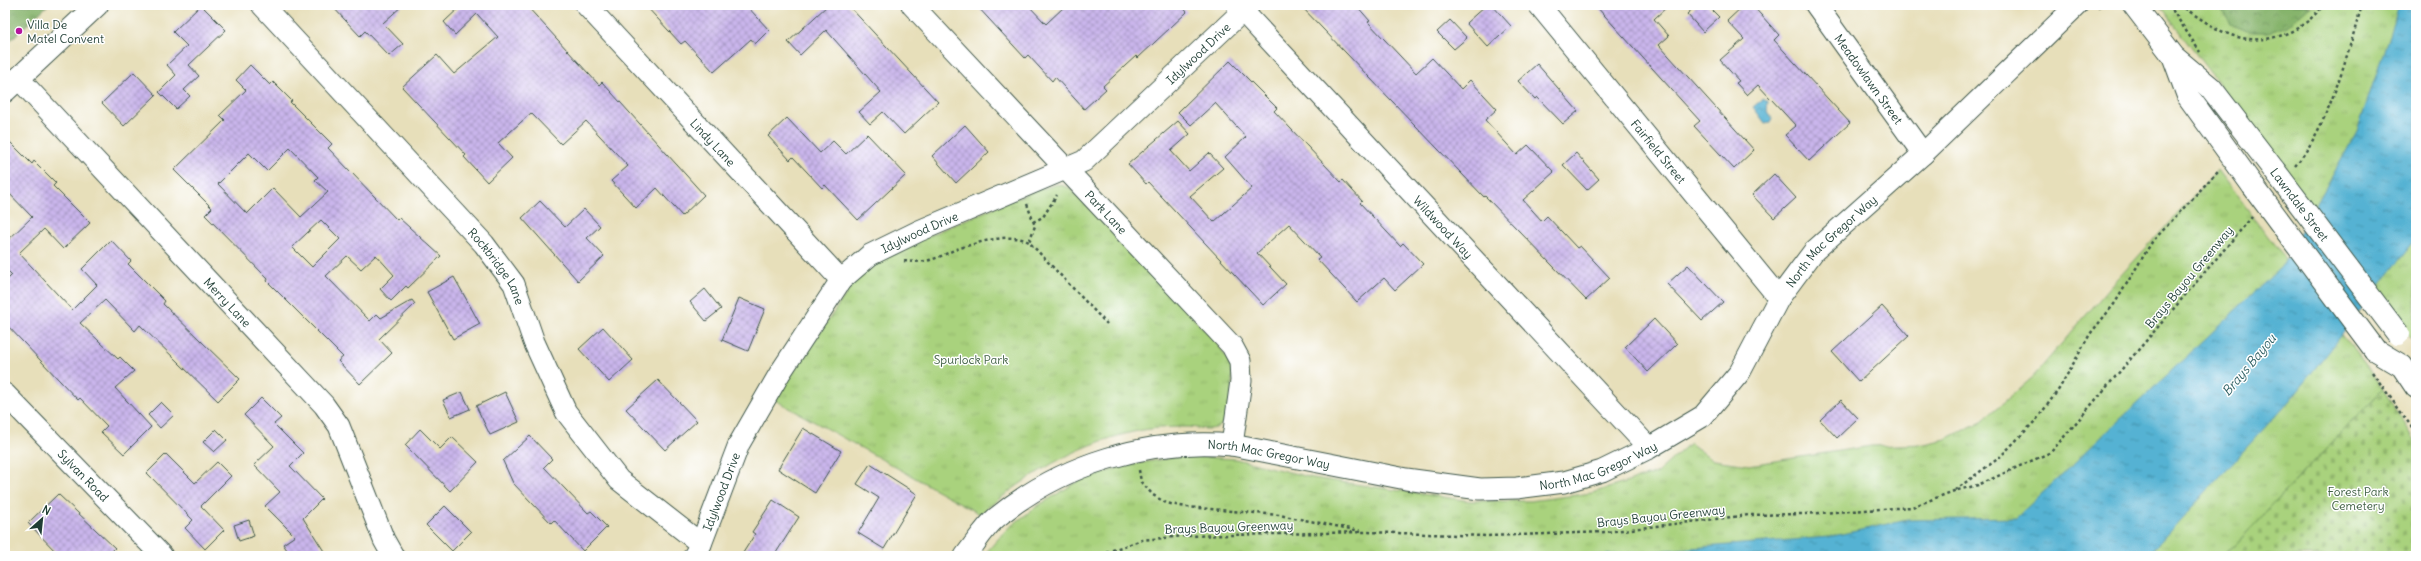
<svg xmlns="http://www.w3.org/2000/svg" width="2421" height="561" font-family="Delius,sans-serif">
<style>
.grass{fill:url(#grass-tufts);stroke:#648858}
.forest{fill:url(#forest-crowns);stroke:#527850}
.cemetery{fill:url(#cemetery-stones);stroke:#648858}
.water{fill:url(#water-ripples);stroke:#3a7884}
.building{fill:url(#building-cross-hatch);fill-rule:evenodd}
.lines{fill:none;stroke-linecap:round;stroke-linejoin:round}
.minor-casing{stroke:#3d5548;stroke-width:23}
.secondary-casing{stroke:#3d5548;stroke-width:24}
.primary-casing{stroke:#3d5548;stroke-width:24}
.path{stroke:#3d5548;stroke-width:2.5;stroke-dasharray:3 3;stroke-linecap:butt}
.minor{stroke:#fff;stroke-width:21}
.secondary{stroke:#fff;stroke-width:22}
.primary{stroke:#fff;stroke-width:22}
.secondary-bridge-casing{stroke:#3d5548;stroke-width:24;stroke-linecap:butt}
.secondary-bridge{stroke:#fff;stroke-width:22}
.poi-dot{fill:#b5179e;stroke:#fff;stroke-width:1.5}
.labels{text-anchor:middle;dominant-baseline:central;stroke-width:3;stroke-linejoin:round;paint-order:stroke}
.poi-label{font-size:12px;fill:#1f3d34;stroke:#fff;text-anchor:start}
.street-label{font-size:12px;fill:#1f3d34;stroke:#fff}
.park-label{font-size:12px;fill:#426246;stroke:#fff}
.water-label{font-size:13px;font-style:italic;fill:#2f6064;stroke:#fff}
</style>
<defs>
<pattern id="grass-tufts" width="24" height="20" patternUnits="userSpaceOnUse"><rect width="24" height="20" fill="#a9d27d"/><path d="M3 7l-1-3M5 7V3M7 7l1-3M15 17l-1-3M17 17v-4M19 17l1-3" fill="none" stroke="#91b56d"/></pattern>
<pattern id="forest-crowns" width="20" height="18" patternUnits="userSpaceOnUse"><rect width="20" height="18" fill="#86b46c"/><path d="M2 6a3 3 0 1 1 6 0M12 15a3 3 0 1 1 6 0" fill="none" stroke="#6d945a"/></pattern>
<pattern id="cemetery-stones" width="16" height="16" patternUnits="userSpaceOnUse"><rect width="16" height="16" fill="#a9d27d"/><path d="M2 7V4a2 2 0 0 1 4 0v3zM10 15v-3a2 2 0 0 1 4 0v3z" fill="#91b56d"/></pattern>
<pattern id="water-ripples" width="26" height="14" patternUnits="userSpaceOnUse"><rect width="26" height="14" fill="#55b2d3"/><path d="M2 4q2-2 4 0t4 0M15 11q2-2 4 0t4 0" fill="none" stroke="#4692ac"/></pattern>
<pattern id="building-cross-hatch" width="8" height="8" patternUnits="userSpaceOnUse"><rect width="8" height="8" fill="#cab6ec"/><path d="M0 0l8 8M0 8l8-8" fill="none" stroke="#a395c0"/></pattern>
</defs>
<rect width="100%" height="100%" fill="#fff"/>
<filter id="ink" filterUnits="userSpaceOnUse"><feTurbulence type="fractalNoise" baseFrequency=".025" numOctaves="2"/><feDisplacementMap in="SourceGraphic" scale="8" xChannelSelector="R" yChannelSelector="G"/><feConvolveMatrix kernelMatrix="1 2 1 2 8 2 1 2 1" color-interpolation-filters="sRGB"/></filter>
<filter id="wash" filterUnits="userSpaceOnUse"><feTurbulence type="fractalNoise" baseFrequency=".012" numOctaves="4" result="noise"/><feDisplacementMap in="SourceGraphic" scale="16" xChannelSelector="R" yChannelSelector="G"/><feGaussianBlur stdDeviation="0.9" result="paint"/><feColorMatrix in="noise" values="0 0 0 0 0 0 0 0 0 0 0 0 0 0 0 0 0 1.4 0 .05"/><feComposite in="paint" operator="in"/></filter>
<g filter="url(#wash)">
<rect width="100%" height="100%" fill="#e7dfba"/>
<g class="grass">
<polygon points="2159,5 2416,5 2415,344"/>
<polygon points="2218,170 2383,389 2235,545 2221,556 983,556 1007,529 1036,507 1080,480 1128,465 1183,456 1236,459 1313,478 1470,501 1530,501 1592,493 1657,473 1690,443 1713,460 1749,465 1871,446 1924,444 1946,439 1982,421 2033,377 2111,286"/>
<path d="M 1058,184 L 1070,188 L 1218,344 C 1222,351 1227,358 1230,365 C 1235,376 1230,419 1220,426 C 1211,432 1197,427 1187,427 C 1171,427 1150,428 1133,432 C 1074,445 1026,477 980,514 L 775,400 L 862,270 L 888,253 L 1031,192 Z"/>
</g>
<g class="forest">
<polygon points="5,5 48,5 5,45"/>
<polygon points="2218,5 2311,5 2287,26 2269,32 2249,32 2231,24"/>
</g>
<polygon class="cemetery" points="2383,389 2416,443 2416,556 2221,556 2235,545"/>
<g class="water">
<polygon points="2399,5 2416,5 2416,239 2291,399 2147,556 1503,556 1605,555 1828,537 1907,520 2016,518 2281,267 2357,132"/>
<polygon points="1763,99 1768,102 1767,111 1772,118 1770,122 1765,123 1753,107"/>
</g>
<g id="blocks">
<g class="building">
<polygon points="201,5 226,30 189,65 199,76 184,90 190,96 176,109 159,92 176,75 167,65 187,46 173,32"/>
<polygon points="331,5 403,5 383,23 403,44 389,56 365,31 360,36"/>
<polygon points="462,5 526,5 599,85 602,82 704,195 682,216 657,188 636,208 611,181 628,166 586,121 561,144 531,113 498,143 512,158 487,182 464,157 466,155 402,87 437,55 454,74 498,37 477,14 455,35 444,22"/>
<polygon points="645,5 746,5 769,30 755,44 751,39 714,72 685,41 681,44"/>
<polygon points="828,5 848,5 938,102 904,134 883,112 870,124 859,112 881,92 826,30 800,55 788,42"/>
<polygon points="976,5 1028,5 1046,24 1066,5 1181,5 1187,12 1138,58 1136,56 1103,86 1106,89 1084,109 1055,77 1052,81 1028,55 1025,58"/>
<polygon points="1300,5 1356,5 1370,21 1368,22 1416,73 1432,58 1461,89 1470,80 1497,109 1485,120 1517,155 1528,145 1554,172 1523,200 1542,221 1547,216 1577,248 1580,246 1610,278 1586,300 1485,196 1484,197"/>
<polygon points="1486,5 1492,5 1511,26 1488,47 1466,23"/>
<polygon points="1595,5 1669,5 1654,19 1669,36 1659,45 1754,150 1734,169 1694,126 1700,121"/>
<polygon points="1697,5 1707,5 1719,17 1703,32 1687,14"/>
<polygon points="1744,5 1752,5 1779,35 1774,40 1850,123 1809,161 1785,135 1796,126 1758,85 1747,95 1736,83 1739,81 1720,60 1744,39 1727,21"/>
<polygon points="1450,20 1467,38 1454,49 1437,32"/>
<polygon points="1230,61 1277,108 1274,111 1341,182 1343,180 1362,201 1360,203 1400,246 1403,243 1423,264 1395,290 1384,278 1357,302 1317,259 1320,257 1289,224 1257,253 1286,284 1263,305 1148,182 1146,184 1128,164 1178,121 1190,134 1171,151 1189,171 1209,153 1223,168 1190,196 1214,222 1252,188 1225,157 1246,137 1215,103 1191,125 1178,112"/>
<polygon points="1537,64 1578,111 1563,124 1537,97 1535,99 1518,81"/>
<path d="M 250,65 L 270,85 L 273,82 L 292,101 L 290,102 L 332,144 L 328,148 L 397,220 L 399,218 L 441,256 L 408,288 L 406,286 L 391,301 L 380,289 L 394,275 L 376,255 L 361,269 L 347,256 L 326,276 L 370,321 L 377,314 L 381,318 L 412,300 L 415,304 L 379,339 L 392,353 L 360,384 L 338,361 L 343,357 L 267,281 L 268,279 L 205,215 L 212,208 L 174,170 L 225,120 L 220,115 L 246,90 L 236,80 ZM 290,148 L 318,177 L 315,180 L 328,192 L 301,217 L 273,188 L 247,214 L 218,184 L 249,153 L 267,171 ZM 321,220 L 340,239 L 312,267 L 292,247 Z"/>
<polygon points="134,72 156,95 124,126 102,103"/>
<polygon points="787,118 820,153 833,141 846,154 867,134 906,175 858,220 825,185 822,188 793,157 790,160 768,136"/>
<polygon points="965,125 989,152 956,183 932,156"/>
<polygon points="5,137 32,164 34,161 56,183 53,186 90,223 63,249 44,229 19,253 72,310 97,285 82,269 111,240 131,261 128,264 165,301 163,304 240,379 218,401 140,325 135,331 105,300 80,323 118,359 120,357 134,371 115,388 151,427 124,454 101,432 107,426 80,398 78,400 5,323 5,282 12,275 5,268 5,239 7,241 32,217 5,189"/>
<polygon points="1576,153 1599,179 1587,190 1563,165"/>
<polygon points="1774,174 1796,198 1774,218 1752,195"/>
<polygon points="540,201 565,227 584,209 600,226 587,238 604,256 578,281 522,218"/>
<polygon points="1688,265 1723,302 1702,321 1667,284"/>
<polygon points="454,277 480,324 453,339 427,292"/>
<polygon points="705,289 721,309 706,321 690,302"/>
<polygon points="739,298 765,309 748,351 722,340"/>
<polygon points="1882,306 1909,336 1859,382 1832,352"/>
<polygon points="1654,319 1677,344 1648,372 1625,347"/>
<polygon points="603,327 633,360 609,382 579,349"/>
<polygon points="658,380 697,421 665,450 626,409"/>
<polygon points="462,392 470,409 451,417 443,400"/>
<polygon points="505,392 519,422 490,435 476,406"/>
<polygon points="261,398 281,418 274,424 303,453 290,466 322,499 303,518 327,556 291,556 283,544 295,536 265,506 280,492 254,465 274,446 244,415"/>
<polygon points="1841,400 1858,418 1837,438 1820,420"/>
<polygon points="161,402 174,415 160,428 148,415"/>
<polygon points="803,428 841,451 815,493 778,469"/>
<polygon points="216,429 227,440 214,452 203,442"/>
<polygon points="420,429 440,449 452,437 478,462 450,491 405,445"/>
<polygon points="530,436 552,459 544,467 588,513 591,511 607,527 583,551 554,520 551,523 513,483 503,461"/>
<polygon points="166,454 195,483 217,462 231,476 201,506 224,530 205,549 185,528 193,520 147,473"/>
<polygon points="870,464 917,494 884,549 858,533 879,498 857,484"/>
<polygon points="58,494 115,548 107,556 60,556 28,523"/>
<polygon points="773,500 799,517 774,556 741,556 755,534 752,532"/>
<polygon points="445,506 471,532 452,551 426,525"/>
<polygon points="249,520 254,536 239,541 234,525"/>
</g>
</g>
</g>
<g filter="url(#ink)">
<use href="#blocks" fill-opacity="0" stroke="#3d5548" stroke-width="1"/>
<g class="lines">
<defs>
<g id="minor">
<path id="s1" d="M 262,5 L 484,244 L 514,284 L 534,342 L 566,412 L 619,480 L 701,544"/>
<path id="s2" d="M 586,5 L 841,280"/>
<path id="s3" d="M 912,5 L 1232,346 L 1240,361 L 1241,381 L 1232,445"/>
<path id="s4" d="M 1237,5 L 1649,448"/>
<path id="s5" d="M 1539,5 L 1779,298"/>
<path id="s6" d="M 1816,5 L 1923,154"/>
<path id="s7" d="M 18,78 L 324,405 L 339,426 L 384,540 L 393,556"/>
<path id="s8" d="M 5,394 L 162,556"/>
<path id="s9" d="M 694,556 L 701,544 L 739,444 L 780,373 L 841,280 L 870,255 L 919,231 L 1084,161 L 1249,5"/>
<path id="s10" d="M 965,556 C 975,544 984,528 996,518 C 1061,464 1148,438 1232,445 L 1406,479 L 1480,489 L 1517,488 L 1564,482 L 1602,471 L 1649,448 L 1703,416 L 1740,372 L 1779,298 L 1814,251 L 1923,154 L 2077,5"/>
</g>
<g id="secondary">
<polyline points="2134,5 2174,57 2211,88 2274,170"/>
<polyline points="2174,58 2188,96 2253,186"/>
<polyline points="2375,350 2402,366 2416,387"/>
</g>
<polyline id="primary" points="5,91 97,5"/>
</defs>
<use href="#minor" class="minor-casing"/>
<use href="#secondary" class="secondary-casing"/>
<use href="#primary" class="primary-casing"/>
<g class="path">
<polyline points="2098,5 2101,10"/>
<polyline points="2169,5 2200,52"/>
<path d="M 2180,5 C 2198,17 2220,34 2242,38 C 2273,44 2305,30 2323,5"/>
<path d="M 2295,166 C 2329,126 2347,55 2362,5"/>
<polyline points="1027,204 1035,226 1029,242"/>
<polyline points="1033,222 1043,217 1057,195"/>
<path d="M 904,261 C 911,262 918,262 925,261 C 938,259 948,252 960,248 C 980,242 1011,232 1029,242 L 1107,324"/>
<polyline points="2372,372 2416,433"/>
<polyline points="1139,470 1141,482 1153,495 1166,503 1186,507 1279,515 1361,531"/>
<polyline points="1955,490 1999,458 2037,419 2059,389 2090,334 2115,303 2152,242 2218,171"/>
<polyline points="1095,556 1142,540 1185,536 1366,532 1486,536 1606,532 1749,515 1804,514 1912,507 1954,491 1978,485 2051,452 2252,217"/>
</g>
<use href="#minor" class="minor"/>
<use href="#secondary" class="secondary"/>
<use href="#primary" class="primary"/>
<defs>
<g id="secondary-bridge">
<path id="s11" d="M 2274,170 L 2398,334"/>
<polyline points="2253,186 2375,350"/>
</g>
</defs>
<use href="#secondary-bridge" class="secondary-bridge-casing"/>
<use href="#secondary-bridge" class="secondary-bridge"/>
</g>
</g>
<circle class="poi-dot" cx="19" cy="31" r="4"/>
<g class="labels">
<g class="poi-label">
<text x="27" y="24">Villa De<tspan x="27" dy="14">Matel Convent</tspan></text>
</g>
<g class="street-label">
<text stroke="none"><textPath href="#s9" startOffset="743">Idylwood Drive</textPath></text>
<text stroke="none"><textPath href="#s6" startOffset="91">Meadowlawn Street</textPath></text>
<text stroke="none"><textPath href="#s2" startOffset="187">Lindy Lane</textPath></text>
<text stroke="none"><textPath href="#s5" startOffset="189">Fairfield Street</textPath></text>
<text stroke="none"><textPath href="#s11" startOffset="43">Lawndale Street</textPath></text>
<text stroke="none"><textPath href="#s3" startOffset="284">Park Lane</textPath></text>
<text stroke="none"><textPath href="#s4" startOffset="303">Wildwood Way</textPath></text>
<text stroke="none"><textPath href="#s9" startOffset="407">Idylwood Drive</textPath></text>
<text stroke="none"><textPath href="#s10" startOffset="1012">North Mac Gregor Way</textPath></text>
<text stroke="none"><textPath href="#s1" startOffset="352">Rockbridge Lane</textPath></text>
<text transform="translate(2189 277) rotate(-50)">Brays Bayou Greenway</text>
<text stroke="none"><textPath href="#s7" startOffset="307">Merry Lane</textPath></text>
<text stroke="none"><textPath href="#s10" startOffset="340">North Mac Gregor Way</textPath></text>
<text stroke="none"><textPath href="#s10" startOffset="676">North Mac Gregor Way</textPath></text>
<text stroke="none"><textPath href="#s8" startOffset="113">Sylvan Road</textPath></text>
<text stroke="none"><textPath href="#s9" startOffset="70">Idylwood Drive</textPath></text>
<text transform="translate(1661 516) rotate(-6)">Brays Bayou Greenway</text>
<text transform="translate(1229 527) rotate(-2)">Brays Bayou Greenway</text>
</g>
<g class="park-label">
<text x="971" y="359">Spurlock Park</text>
<text x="2358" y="491">Forest Park<tspan x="2358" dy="14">Cemetery</tspan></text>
</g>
<g class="water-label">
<text transform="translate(2249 365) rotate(-50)">Brays Bayou</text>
</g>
</g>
<rect width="2421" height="561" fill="none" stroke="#fff" stroke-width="20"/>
<g transform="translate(42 519) rotate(27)" stroke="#ffffff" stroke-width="3" paint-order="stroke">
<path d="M0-3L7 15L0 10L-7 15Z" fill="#1f3d34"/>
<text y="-6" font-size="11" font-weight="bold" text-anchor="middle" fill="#1f3d34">N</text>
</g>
</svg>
